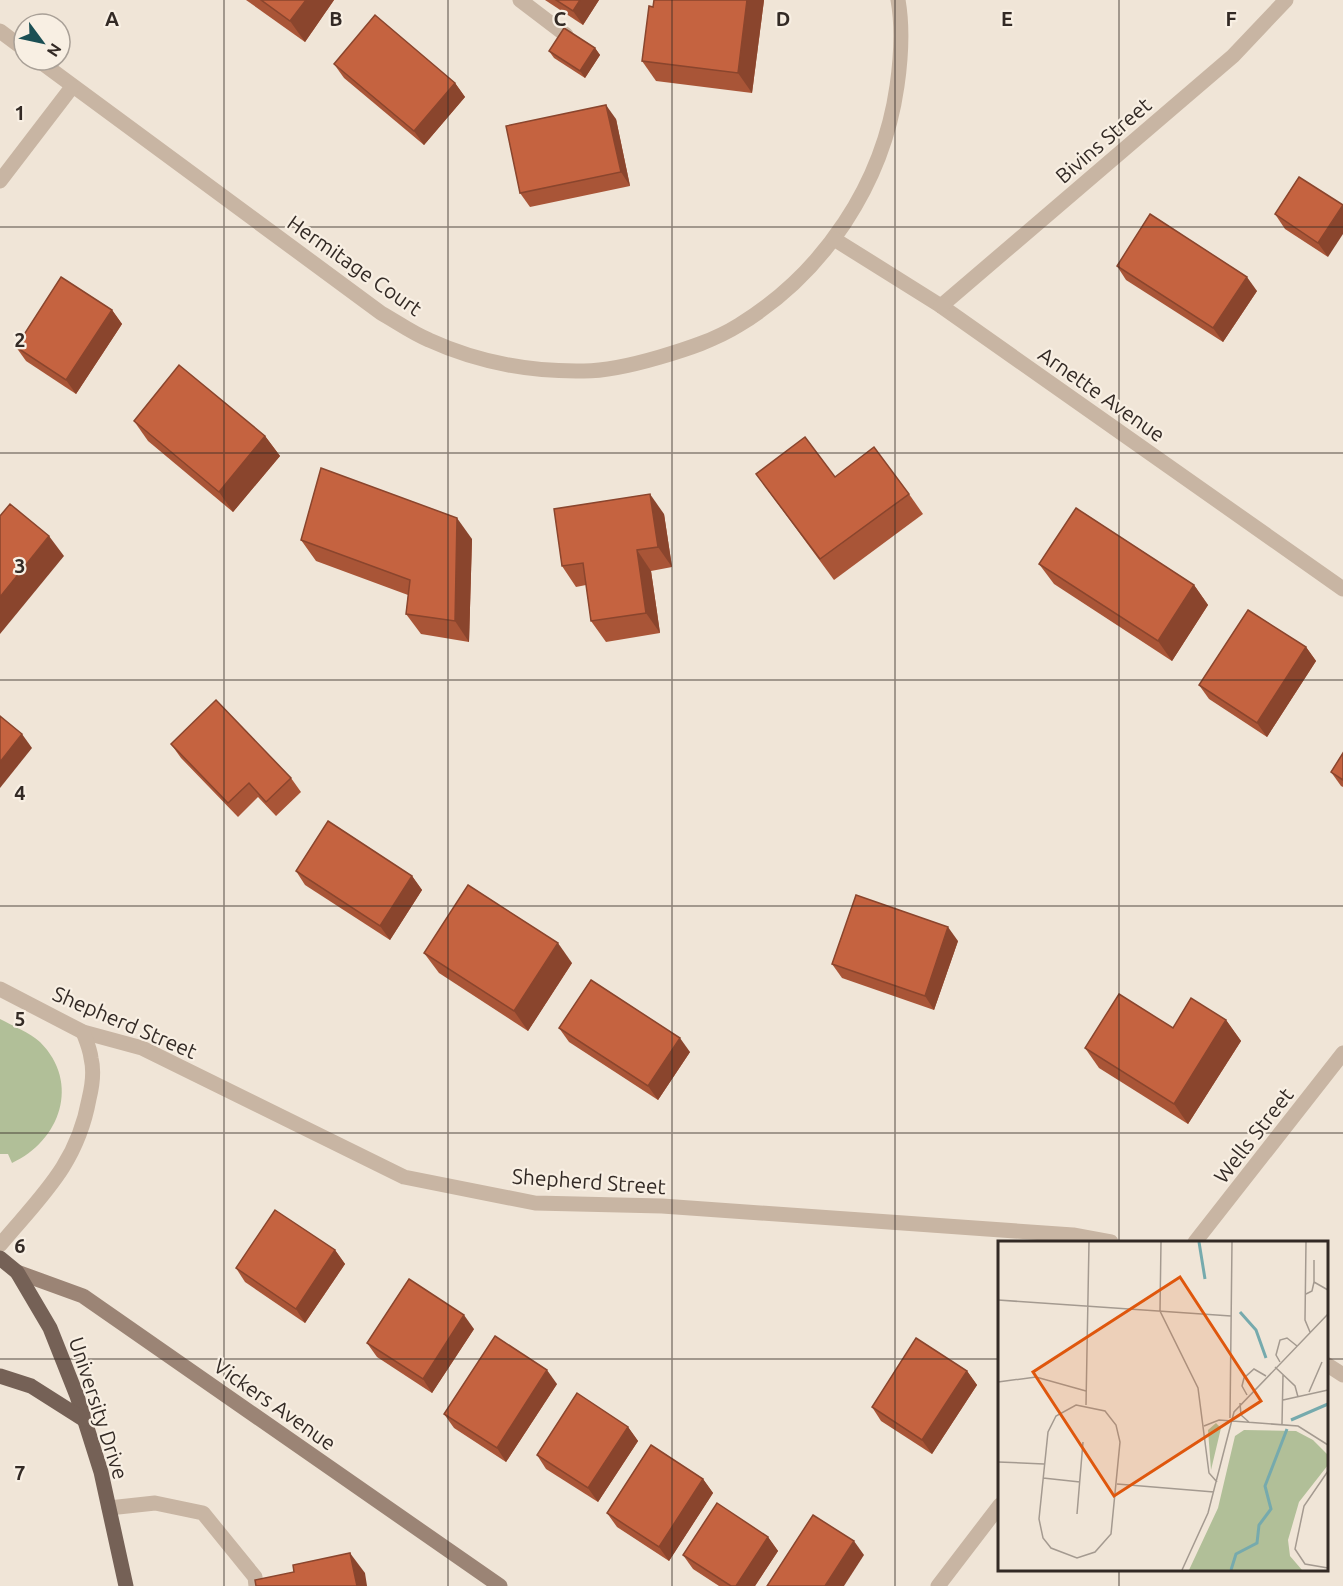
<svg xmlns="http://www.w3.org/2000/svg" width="1343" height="1586" font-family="Ubuntu,sans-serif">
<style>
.green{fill:#b1bf98}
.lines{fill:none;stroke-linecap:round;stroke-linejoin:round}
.lane{stroke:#c8b5a3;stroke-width:15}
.street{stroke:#c8b5a3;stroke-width:15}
.secondary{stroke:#9b8475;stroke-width:15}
.primary{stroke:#756156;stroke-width:15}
.wall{fill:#a95537}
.shaded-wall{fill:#8a452d}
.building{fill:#c56340;stroke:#8a452d;stroke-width:1.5}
.grid{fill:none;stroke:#332a25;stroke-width:1.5;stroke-opacity:0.55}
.labels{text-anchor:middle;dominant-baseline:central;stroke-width:4.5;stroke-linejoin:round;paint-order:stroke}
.street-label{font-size:21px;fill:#332a25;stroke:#f8efe3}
.inset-river{fill:none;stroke:#76aaad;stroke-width:3}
.inset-road{fill:none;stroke:#a49a90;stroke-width:1.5}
.view{fill:#df570d;fill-opacity:0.15;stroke:#df570d;stroke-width:3}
.inset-edge{fill:none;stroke:#332a25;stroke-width:3}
.grid-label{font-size:20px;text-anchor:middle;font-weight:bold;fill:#332a25;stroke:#f8efe3;stroke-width:4.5;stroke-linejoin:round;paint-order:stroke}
</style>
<rect width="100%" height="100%" fill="#f0e5d7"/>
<path class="green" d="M 0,1019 C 13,1026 29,1032 40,1042 C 81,1083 60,1141 12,1163 L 8,1154 L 0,1154 Z"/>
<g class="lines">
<g class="lane">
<polyline points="520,0 566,35"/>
<polyline points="109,1508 155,1503 203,1513 255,1577 256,1586"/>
</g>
<g class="street">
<polyline points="0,31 24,49"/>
<path d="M 38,60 L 381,313 C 397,322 412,333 429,340 C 477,362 531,372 584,371 C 609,371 636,364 660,357 C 687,349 715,340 739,325 C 824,273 883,184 897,86 C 901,58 903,28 898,0"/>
<polyline points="0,181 72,87"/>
<polyline points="834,239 941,306 1343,589"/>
<polyline points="941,306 1233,56 1286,0"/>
<polyline points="0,989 83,1032 142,1048 404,1177 535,1203 662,1206 1073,1235 1111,1242"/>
<polyline points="1195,1242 1343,1053"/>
<path d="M 0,1245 C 41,1196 77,1165 89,1099 C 92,1087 94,1070 91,1058 C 90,1049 86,1040 83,1032"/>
<polyline points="1326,1364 1343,1375"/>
<polyline points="938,1586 1000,1505"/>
</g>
<polyline class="secondary" points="17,1272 83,1296 500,1586"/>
<g class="primary">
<polyline points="0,1258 17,1272 50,1328 77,1396 101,1472 126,1586"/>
<polyline points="0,1376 31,1386 83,1419"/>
</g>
</g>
<g class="wall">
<polygon points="246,0 334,0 305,42"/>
<polygon points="545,0 599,0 583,25"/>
<polygon points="764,0 752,93 656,81 642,61 653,7"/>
<polygon points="595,48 600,55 585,78 554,58 549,51"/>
<polygon points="334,64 455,83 465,97 424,145 344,78"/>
<polygon points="616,119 630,186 530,207 520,193"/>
<polygon points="1299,177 1328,257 1285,229 1275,214"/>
<polygon points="1117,266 1257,291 1223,342 1126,280"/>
<polygon points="112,310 122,324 76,394 26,361 16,347"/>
<polygon points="134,421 265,436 280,456 233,512 148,441"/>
<polygon points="756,474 835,477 909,494 923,514 834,580"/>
<polygon points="664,514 672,567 651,571 660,633 606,642 591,621 586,585 576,587 562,566"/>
<polygon points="472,539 469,642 421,634 406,614 408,595 316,561 301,540"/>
<polygon points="1039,564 1194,585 1208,605 1172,661 1054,584"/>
<polygon points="1306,647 1316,661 1267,737 1209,699 1199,685"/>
<polygon points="171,744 291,778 301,792 276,816 258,797 238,817 181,758"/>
<polygon points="1343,753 1343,787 1341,786 1331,772"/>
<polygon points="296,871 412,876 422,890 390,940 305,885"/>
<polygon points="958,941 934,1010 842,978 832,964"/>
<polygon points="424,953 572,963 528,1031 439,973"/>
<polygon points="1226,1020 1241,1041 1188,1124 1099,1068 1085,1048 1173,1028"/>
<polygon points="559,1028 690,1052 658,1100 569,1042"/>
<polygon points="335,1250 345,1264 305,1323 245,1282 236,1268"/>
<polygon points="474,1329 432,1393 377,1357 367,1343"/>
<polygon points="967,1371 977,1385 932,1454 881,1421 872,1407"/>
<polygon points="557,1384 506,1462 454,1428 444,1414"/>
<polygon points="628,1427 638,1441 598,1502 546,1469 537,1455"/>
<polygon points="703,1479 713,1493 669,1561 617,1527 607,1513"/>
<polygon points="768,1537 778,1551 755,1586 719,1586 693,1569 683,1555"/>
</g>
<g class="shaded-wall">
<polygon points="306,0 334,0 305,42 290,21"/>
<polygon points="580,0 599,0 583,25 573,11"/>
<polygon points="747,0 764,0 752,93 738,73"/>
<polygon points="595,48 600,55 585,78 580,71"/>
<polygon points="455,83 465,97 424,145 414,131"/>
<polygon points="606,105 616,119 630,186 621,172"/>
<polygon points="1343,205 1343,234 1328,257 1318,243"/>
<polygon points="1247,277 1257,291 1223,342 1213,328"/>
<polygon points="112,310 122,324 76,394 66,380"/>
<polygon points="265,436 280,456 233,512 219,492"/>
<polygon points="650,494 664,514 672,567 658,547"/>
<polygon points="457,518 472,539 469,642 455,621"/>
<polygon points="49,536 64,556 0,634 0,597"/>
<polygon points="637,550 651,571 660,633 646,613"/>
<polygon points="1194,585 1208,605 1172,661 1158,641"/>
<polygon points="1306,647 1316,661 1267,737 1257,723"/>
<polygon points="22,734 32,748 0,788 0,762"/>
<polygon points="412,876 422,890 390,940 380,926"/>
<polygon points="948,927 958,941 934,1010 925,996"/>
<polygon points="558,943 572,963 528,1031 514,1011"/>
<polygon points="1226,1020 1241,1041 1188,1124 1174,1104"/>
<polygon points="680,1038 690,1052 658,1100 648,1086"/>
<polygon points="335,1250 345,1264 305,1323 296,1309"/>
<polygon points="464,1315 474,1329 432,1393 423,1379"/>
<polygon points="547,1370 557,1384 506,1462 497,1448"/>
<polygon points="967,1371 977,1385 932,1454 922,1440"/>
<polygon points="628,1427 638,1441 598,1502 588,1488"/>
<polygon points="703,1479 713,1493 669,1561 659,1547"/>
<polygon points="768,1537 778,1551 755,1586 736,1586"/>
<polygon points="854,1541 864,1555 844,1586 825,1586"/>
<polygon points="350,1553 365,1573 367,1586 357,1586"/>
</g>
<g class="building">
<polygon points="261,0 306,0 290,21"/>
<polygon points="556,0 580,0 573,11"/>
<polygon points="654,0 747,0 738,73 642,61 649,6 653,7"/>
<polygon points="375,15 455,83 414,131 334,64"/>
<polygon points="564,28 595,48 580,71 549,51"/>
<polygon points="606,105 621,172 520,193 506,126"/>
<polygon points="1299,177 1343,205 1318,243 1275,214"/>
<polygon points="1150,214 1247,277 1213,328 1117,266"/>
<polygon points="61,277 112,310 66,380 16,347"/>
<polygon points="179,365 265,436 219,492 134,421"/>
<polygon points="805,437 835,477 874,447 909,494 820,559 756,474"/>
<polygon points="321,468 457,518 455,621 406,614 410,580 301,540"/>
<polygon points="650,494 658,547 637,550 646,613 591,621 583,563 562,566 554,509"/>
<polygon points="10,504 49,536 0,597 0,516"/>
<polygon points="1076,508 1194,585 1158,641 1039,564"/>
<polygon points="1248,610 1306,647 1257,723 1199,685"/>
<polygon points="216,700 291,778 266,802 249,783 228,803 171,744"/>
<polygon points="0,716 22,734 0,762"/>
<polygon points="1343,753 1343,780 1331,772"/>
<polygon points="328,821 412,876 380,926 296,871"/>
<polygon points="468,885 558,943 514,1011 424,953"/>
<polygon points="856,895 948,927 925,996 832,964"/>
<polygon points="591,980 680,1038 648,1086 559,1028"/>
<polygon points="1119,994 1173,1028 1191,998 1226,1020 1174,1104 1085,1048"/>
<polygon points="275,1210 335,1250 296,1309 236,1268"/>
<polygon points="409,1279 464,1315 423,1379 367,1343"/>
<polygon points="495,1336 547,1370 497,1448 444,1414"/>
<polygon points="916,1338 967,1371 922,1440 872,1407"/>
<polygon points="577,1393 628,1427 588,1488 537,1455"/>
<polygon points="651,1445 703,1479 659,1547 607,1513"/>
<polygon points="717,1503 768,1537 736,1586 731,1586 683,1555"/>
<polygon points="813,1515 854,1541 825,1586 767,1586"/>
<polygon points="350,1553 357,1586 256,1586 255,1580 294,1572 293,1565"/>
</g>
<path class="grid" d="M 224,0 L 224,1586M 448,0 L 448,1586M 672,0 L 672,1586M 895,0 L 895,1586M 1119,0 L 1119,1242M 0,227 L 1343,227M 0,453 L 1343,453M 0,680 L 1343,680M 0,906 L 1343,906M 0,1133 L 1343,1133M 0,1359 L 1000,1359M 1326,1359 L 1343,1359M 1119,1570 L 1119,1586"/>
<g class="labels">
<g class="street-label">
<text transform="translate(1103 140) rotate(-41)">Bivins Street</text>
<text transform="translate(355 265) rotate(35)">Hermitage Court</text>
<text transform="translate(1102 394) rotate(35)">Arnette Avenue</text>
<text transform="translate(125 1022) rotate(23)">Shepherd Street</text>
<text transform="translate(1253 1135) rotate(-52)">Wells Street</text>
<text transform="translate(589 1181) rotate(4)">Shepherd Street</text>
<text transform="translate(275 1404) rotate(35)">Vickers Avenue</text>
<text transform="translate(99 1408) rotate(72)">University Drive</text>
</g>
</g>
<g transform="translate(998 1241)">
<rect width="330" height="330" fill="#f0e5d7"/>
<path d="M 218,182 L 223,187 L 213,229 L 210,189 ZM 246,189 L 298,190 L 315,199 L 330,214 L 330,224 L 301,261 L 290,299 L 292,315 L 304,329 L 191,329 L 220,267 L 237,195 Z" fill="#b1bf98"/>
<path class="inset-river" d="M 201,1 L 207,38M 242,71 L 258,89 L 268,117M 293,179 L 330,163M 233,329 L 238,313 L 259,302 L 261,284 L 273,268 L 267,245 L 289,188"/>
<path class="inset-road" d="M 163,1 L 162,70 L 200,147 L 211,232 L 219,241M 308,1 L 307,79 L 312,91M 316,41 L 316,19M 308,53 L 314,50 L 316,41 L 330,49M 0,59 L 233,75M 282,121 L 278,114 L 282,99 L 289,97 L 299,105M 277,126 L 297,145 L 300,156M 0,141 L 38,136 L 88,150M 311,151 L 324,121M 249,154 L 244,145 L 246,137 L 256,128 L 268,135M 285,159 L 330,149M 242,162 L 243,174 L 252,182M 78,164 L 107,170 L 118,184 L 122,201 L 113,293 L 97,311 L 79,317 L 53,307 L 45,297 L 41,278 L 50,191 L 58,175 ZM 88,164 L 91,1M 232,177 L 234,1M 284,183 L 285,134M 206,185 L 221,179 L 300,185 L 330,204M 0,221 L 46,223M 330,230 L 306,265 L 297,308 L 307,323 L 330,327M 45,237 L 82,241M 119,243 L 216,251M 79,273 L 85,201M 184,329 L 210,272 L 236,171 L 330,73"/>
<path class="view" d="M 182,36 L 263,160 L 116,255 L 35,131 Z"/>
<rect width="330" height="330" class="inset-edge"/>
</g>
<g class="grid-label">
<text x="112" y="26">A</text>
<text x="336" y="26">B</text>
<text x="560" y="26">C</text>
<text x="783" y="26">D</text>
<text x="1007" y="26">E</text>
<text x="1231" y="26">F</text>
<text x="20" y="120">1</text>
<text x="20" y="347">2</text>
<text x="20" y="573">3</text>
<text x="20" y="800">4</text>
<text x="20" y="1026">5</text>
<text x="20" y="1253">6</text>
<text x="20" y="1480">7</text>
</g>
<g transform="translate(42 42) rotate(123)"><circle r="28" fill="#f8efe3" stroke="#a9a097" stroke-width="1.5"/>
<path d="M0-4.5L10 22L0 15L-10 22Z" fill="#1b4f54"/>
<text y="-9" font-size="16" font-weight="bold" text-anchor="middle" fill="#332a25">N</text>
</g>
</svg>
